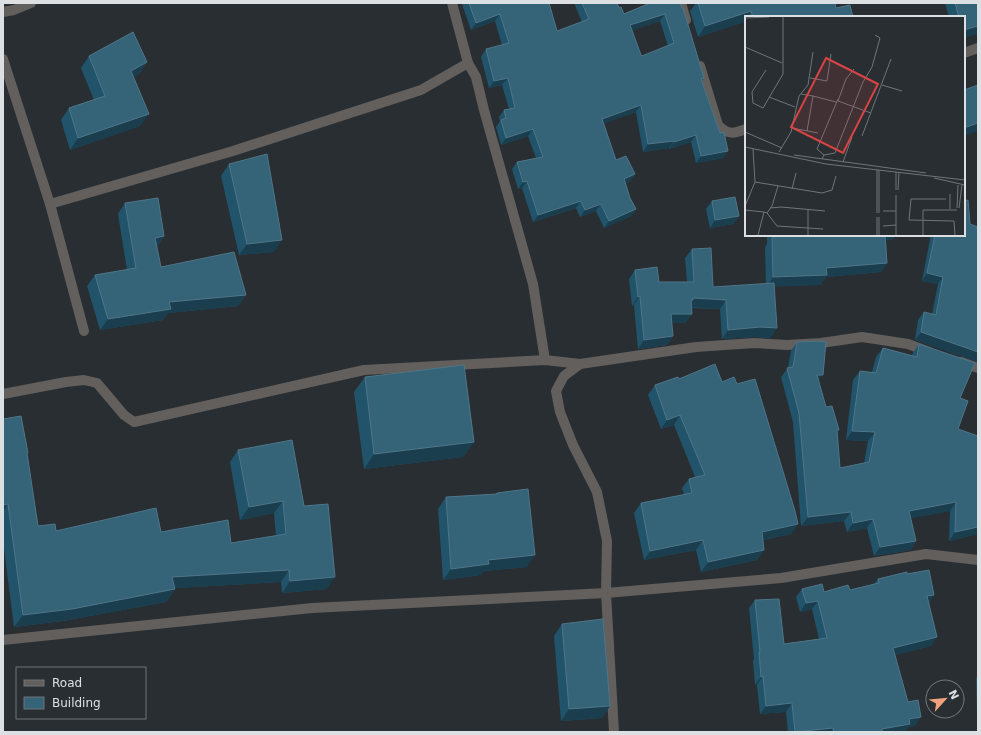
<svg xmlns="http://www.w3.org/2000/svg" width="981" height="735" font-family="'DejaVu Sans',sans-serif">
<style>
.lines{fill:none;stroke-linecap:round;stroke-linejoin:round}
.minor{stroke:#625f5d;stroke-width:10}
.wall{fill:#21546b;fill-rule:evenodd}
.shaded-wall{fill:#1b3e4f}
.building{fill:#356378;stroke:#4f7688;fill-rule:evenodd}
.inset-road{fill:none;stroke:#707578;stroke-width:1}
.view{fill:#d74444;fill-opacity:0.15;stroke:#d74444;stroke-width:2}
.inset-edge{fill:none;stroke:#dce0e2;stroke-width:2}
</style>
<rect width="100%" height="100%" fill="#282e32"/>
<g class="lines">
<g class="minor">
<polyline points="681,3 686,20"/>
<polyline points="3,12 14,10 31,3"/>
<polyline points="964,53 978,48"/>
<polyline points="3,59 50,204 84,331"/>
<polyline points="468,63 476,77 484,110 533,284 545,360"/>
<path d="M 700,66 L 718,125 C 728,135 733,134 746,129"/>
<polyline points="50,204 233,151 421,90 468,63 452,3"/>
<polyline points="961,362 978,368"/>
<polyline points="3,394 66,382 84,380 97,383 124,415 134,422 364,370 545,360 580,364"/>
<polyline points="3,640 312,608 606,593 781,578 926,554 978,560"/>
<polyline points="614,732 606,593 607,541 597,492 573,445 560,412 556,391 564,376 580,364 696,347 754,343 787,345 821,343 862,337 908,344 929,352"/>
</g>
</g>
<g class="wall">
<path d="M 463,3 L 549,3 L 557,31 L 582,22 L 574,3 L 617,3 L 619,8 L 624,14 L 646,5 L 648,3 L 680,3 L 704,78 L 702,81 L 720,133 L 728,151 L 723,158 L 696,163 L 691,142 L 669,149 L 669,148 L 643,152 L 636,112 L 604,123 L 616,160 L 635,174 L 630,181 L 626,183 L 630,198 L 636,209 L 631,216 L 604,228 L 596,211 L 580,217 L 576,208 L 533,222 L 522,188 L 518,189 L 512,169 L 517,162 L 536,158 L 528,136 L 501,145 L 496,127 L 500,121 L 499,117 L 504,110 L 509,109 L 502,85 L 489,88 L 481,57 L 486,49 L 502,45 L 495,21 L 471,30 L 462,4 ZM 660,21 L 668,46 L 642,56 L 641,55 L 632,30 Z"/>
<polygon points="696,3 835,3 836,8 853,17 746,17 746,29 744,22 698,37 690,11"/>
<polygon points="945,3 978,3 964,17 949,17"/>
<polygon points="89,56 147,62 139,74 133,77 140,126 70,150 61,120 69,108 94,100 81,68"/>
<polygon points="229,164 274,252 239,255 221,176"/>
<polygon points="712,201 739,216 733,224 710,228 706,209"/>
<polygon points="125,203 164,236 157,247 161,267 246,295 238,306 168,313 163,320 100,330 87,286 95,275 127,270 118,214"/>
<polygon points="970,224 978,227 978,362 915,340 918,320 924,312 932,314 938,284 922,281 930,239 930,235 964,235"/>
<polygon points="767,235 896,235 892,240 886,240 887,263 881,272 826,277 820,285 774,286 771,338 754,337 722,339 720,309 691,308 692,314 685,323 672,323 673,336 667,345 638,349 634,305 632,306 629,279 635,270 659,282 687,282 685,258 692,249 713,287 766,284 765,247 767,244"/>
<polygon points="797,342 818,381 826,407 837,433 840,468 864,463 868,441 846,440 853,380 860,371 872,372 876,357 883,348 912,356 913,353 919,344 960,398 958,429 978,534 949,541 950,511 911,518 916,541 910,550 874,556 867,528 847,532 844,521 801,526 793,422 781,377 788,368 791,351"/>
<polygon points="365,377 474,442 463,457 364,469 354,392"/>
<polygon points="679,379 722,382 737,384 798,524 791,534 763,540 764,550 757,560 701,572 696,550 644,560 634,513 641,503 684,495 682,488 689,479 695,477 674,425 661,429 648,395 655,385"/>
<polygon points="3,419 27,454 38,526 56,531 161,532 231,543 276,536 274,513 240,520 230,462 238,450 304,506 327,589 282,593 281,582 174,588 175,589 166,602 63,621 14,627 3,541"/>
<polygon points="497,493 527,567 484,571 480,575 443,580 438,509 446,497 496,494"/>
<polygon points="907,574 934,595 929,602 931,646 895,655 915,726 908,727 904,732 788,732 786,712 760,714 757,685 755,685 753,661 754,659 749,608 755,600 784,644 819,639 812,609 800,612 796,597 802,589 824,592 850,590 874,584 878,579"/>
<polygon points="562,624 610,706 602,718 561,721 554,636"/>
<polygon points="978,675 978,715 977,715 976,678"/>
</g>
<g class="shaded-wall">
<polygon points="751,11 748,17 746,17 746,19 744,22 698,37 705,26"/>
<polygon points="500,14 495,21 471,30 476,23"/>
<polygon points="665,14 660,21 625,33 630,25"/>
<polygon points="978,26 978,34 964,38 964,30"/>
<polygon points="147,62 139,74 122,83 131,71"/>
<polygon points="508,78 502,85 489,88 494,81"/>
<polygon points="641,105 636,112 597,126 602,119"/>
<polygon points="149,114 140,126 70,150 78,138"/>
<polygon points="978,123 978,131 964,136 964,128"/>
<polygon points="533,129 528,136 501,145 506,138"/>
<polygon points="696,135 691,142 669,149 674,142"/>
<polygon points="674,141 669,148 643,152 648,144"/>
<polygon points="728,151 723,158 696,163 701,156"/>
<polygon points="635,174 630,181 619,186 624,179"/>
<polygon points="527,181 522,188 518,189 523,182"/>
<polygon points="581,201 576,208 533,222 538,215"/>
<polygon points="601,204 596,211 580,217 585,210"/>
<polygon points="636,209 631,216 604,228 609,221"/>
<polygon points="739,216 733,224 710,228 715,220"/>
<polygon points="882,235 896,235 892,240 879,240"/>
<polygon points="164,236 157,247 155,238"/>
<polygon points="282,240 274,252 239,255 247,244"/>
<polygon points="887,263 881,272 826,277 820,285 767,287 773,277 826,268"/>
<polygon points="927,273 943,277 938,284 922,281"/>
<polygon points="246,295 238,306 168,313 163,320 100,330 108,319 169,302"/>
<polygon points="640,296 634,305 632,306 638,297"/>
<polygon points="693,298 726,300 720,309 688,307"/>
<polygon points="671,314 692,314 685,323 665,323"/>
<polygon points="760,327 777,328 771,338 754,337 722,339 728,330"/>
<polygon points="921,332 978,352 978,362 915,340"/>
<polygon points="673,336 667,345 638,349 644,340"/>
<polygon points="817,375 823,375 816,383"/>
<polygon points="680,415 674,425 661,429 667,420"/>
<polygon points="852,431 875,432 868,441 846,440"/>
<polygon points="474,442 463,457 364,469 374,454"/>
<polygon points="283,501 274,513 240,520 249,507"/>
<polygon points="956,502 950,511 903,520 909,511"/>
<polygon points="8,504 3,512 3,505"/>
<polygon points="851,512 844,521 801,526 808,517"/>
<polygon points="873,519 867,528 847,532 853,523"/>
<polygon points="798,524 791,534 755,541 762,532"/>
<polygon points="978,527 978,534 949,541 955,532"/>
<polygon points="703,540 696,550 644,560 650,551"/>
<polygon points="916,541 910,550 874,556 880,547"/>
<polygon points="764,550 757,560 701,572 708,562"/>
<polygon points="535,555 527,567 484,571 480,575 443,580 451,569 488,560"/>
<polygon points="289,570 281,582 163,589 172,577"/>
<polygon points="335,577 327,589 282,593 290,581"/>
<polygon points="175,589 166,602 63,621 14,627 23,615"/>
<polygon points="934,595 928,604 927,596"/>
<polygon points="818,601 812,609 800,612 806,603"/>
<polygon points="937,637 931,646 887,657 893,648"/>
<polygon points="763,676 757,685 755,685 761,677"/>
<polygon points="792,703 786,712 760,714 766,706"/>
<polygon points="610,706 602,718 561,721 569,709"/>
<polygon points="921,717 915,726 908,727 904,732 880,732 882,729 909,719"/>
<polygon points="833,728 831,732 795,732"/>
</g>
<g class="building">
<path d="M 469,3 L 549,3 L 557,31 L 589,19 L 582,3 L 617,3 L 619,8 L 621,7 L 624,14 L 650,3 L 680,3 L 682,8 L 683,8 L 704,78 L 701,79 L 720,133 L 724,132 L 728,151 L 701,156 L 696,135 L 674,142 L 674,141 L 648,144 L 641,105 L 602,119 L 616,160 L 626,156 L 635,174 L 624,179 L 630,198 L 636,209 L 609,221 L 601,204 L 585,210 L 581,201 L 538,215 L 527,181 L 523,182 L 517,162 L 543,157 L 533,129 L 506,138 L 501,120 L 506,118 L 504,110 L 515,108 L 508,78 L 494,81 L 486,49 L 509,43 L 500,14 L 476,23 ZM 665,14 L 674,43 L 642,56 L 641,55 L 630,25 Z"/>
<polygon points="698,3 835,3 836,8 850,5 853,17 753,17 751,11 705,26"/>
<polygon points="955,3 978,3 978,26 964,30 964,17 959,17"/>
<polygon points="133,32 147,62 131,71 149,114 78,138 69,108 105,96 89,56"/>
<polygon points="978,85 978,123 964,128 964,90"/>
<polygon points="267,154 282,240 247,244 229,164"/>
<polygon points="735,197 739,216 715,220 712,201"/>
<polygon points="158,198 164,236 155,238 161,267 234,252 246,295 169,302 171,309 108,319 95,275 136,268 125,203"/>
<polygon points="968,200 970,224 978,227 978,352 921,332 924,312 936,315 943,277 927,273 935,235 964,235 964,201"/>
<polygon points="774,235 885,235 887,263 826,268 827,275 773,277 772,238 774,238"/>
<polygon points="711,248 713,287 774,283 777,328 760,327 728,330 726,300 693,298 693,300 691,300 692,314 671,314 673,336 644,340 640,296 638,297 635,270 657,267 659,282 694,282 692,249"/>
<polygon points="818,341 826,342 823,375 817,375 826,407 832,406 839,430 837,430 840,468 869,462 875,432 852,431 860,371 876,373 883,348 917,357 919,344 975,363 960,398 968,401 958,429 978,436 978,527 955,532 956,502 909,511 916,541 880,547 873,519 853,523 851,512 808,517 799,413 787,368 793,367 797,342"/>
<polygon points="715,364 722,382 734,377 737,384 755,379 795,511 798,524 762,532 764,550 708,562 703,540 650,551 641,503 692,493 689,479 705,475 680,415 667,420 655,385 678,377 679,379"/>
<polygon points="464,365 474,442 374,454 365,377"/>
<polygon points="21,416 28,453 27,453 38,526 55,524 56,531 156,508 161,532 228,520 231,543 286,534 283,501 249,507 238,450 292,440 304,506 328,504 335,577 290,581 289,570 172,577 175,589 72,609 23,615 8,504 3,505 3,419"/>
<polygon points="528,489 535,555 488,560 489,564 451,569 446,497 497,494 497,493"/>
<polygon points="929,570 934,595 927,596 937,637 893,648 908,702 918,700 921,717 909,719 910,724 882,729 882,732 834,732 833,728 795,732 792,703 766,706 763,676 761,677 759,652 760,652 755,600 779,599 784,644 827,638 818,601 806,603 802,589 822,584 824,592 848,585 850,590 879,583 878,579 907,572 907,574"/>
<polygon points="603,619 610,706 569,709 562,624"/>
</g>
<g transform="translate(745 16)">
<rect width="220" height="220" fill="#282e32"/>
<path class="inset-road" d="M 0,2 L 24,1M 0,31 L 37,47M 109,53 L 101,63 L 93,85 L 126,97M 21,54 L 7,76 L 8,87 L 18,92 L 38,58 L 38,1M 65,62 L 82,65 L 86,38M 137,69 L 157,75M 56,78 L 68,80 L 62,115M 68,80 L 91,86M 24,81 L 50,91M 47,112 L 73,117M 0,116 L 37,132M 117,120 L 146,43M 0,131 L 81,148 L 220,164M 34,136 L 46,116 L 54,80 L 63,69 L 68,36M 49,139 L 181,157M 79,139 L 72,133 L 93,83M 77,143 L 79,139 L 90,137 L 118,66 L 127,51 L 135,22 L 130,19M 98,146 L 107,121M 132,154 L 132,197M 134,154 L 134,197M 189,162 L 220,169M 10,166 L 77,177 L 87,174 L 91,160M 47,173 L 51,157M 151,174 L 151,156M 153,174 L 154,156M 151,179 L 151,219M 201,183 L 166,183 L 164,204 L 209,205 L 210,219M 0,190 L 10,166 L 8,133M 25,192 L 36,191 L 80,195M 212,192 L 213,169M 214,192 L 217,169M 63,193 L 63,219M 205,193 L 205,178M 0,194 L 19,196M 138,195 L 151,195M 22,197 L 32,210 L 78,213M 134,201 L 134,219M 138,210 L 151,209M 13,219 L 19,196 L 22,197 L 27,190 L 33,170M 132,219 L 132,201M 178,219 L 178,194 L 212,194"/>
<path class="view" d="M 81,42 L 133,68 L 98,137 L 46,111 Z"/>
<rect width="220" height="220" class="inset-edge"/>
</g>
<rect width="981" height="735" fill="none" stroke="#dce0e2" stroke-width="8"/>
<rect x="16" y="667" width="130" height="52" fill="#282e32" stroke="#707578"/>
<rect x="24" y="680" width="20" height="6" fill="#625f5d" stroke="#707578"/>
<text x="52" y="687" font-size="12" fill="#dce0e2">Road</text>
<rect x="24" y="697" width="20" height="12" fill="#356378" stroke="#707578"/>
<text x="52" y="707" font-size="12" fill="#dce0e2">Building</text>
<g transform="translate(945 699) rotate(63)"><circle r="19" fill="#282e32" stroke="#707578"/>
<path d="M0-3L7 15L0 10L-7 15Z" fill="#f1a17c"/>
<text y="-6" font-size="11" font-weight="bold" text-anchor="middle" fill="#dce0e2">N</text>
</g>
</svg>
